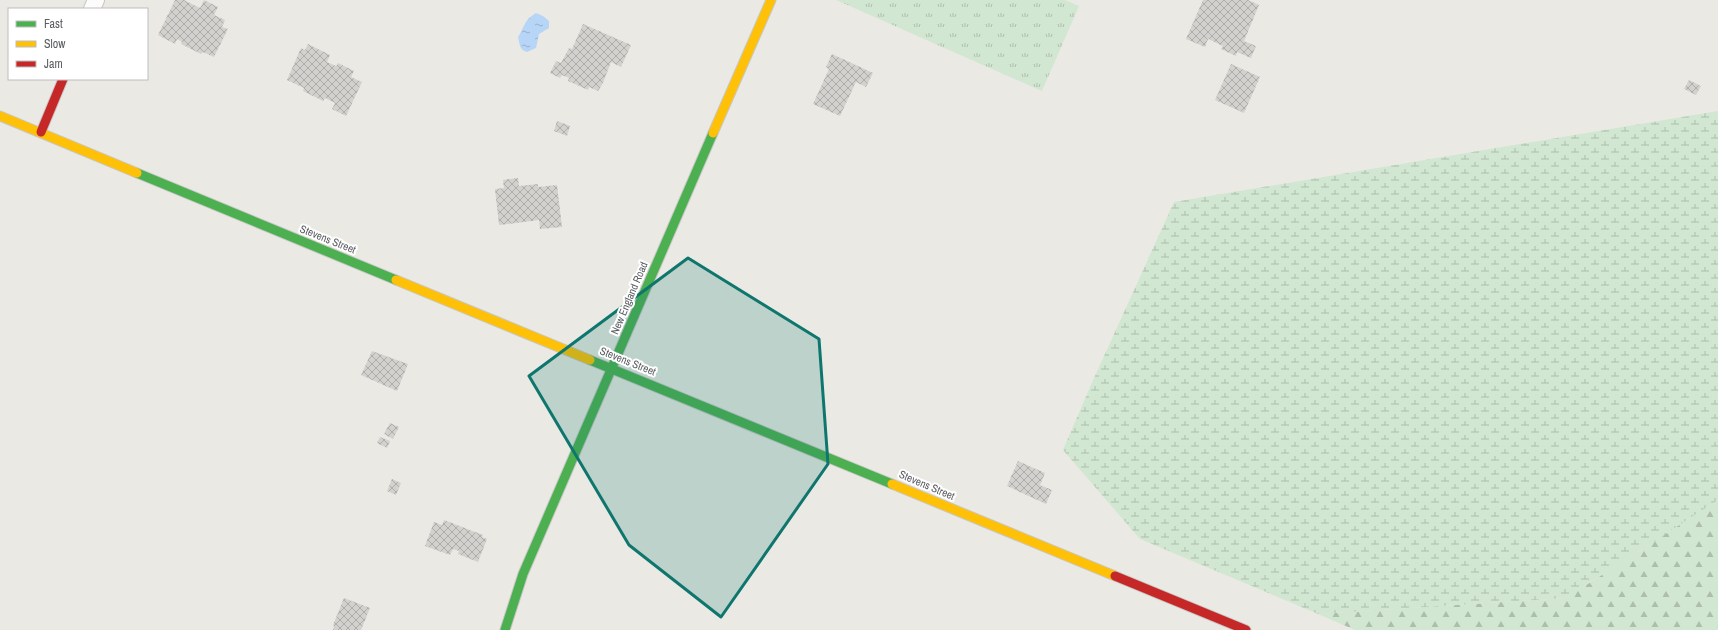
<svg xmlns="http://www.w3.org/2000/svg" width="1718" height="630" font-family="'Archivo Narrow',sans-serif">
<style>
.grass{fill:url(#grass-tufts)}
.forest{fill:url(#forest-firs)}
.wetland{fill:url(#wetland-marsh)}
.water{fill:url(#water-ripples)}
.building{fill:url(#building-cross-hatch)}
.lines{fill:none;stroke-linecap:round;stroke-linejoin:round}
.street-casing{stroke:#c6c6c5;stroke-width:18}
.fast-casing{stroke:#c7c7c6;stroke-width:11}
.slow-casing{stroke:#c7c7c6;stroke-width:11}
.jam-casing{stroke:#c7c7c6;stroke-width:11}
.street{stroke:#fcfcfb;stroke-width:16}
.fast{stroke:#4caf50;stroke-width:9}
.slow{stroke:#ffc107;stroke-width:9}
.jam{stroke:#c62828;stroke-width:9}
.marked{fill:#0f766e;fill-opacity:0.2;stroke:#0f766e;stroke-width:3;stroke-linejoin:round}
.labels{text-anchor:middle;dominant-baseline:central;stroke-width:4;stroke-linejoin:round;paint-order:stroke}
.street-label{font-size:11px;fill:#5a5d62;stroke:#fff}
</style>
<defs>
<pattern id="grass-tufts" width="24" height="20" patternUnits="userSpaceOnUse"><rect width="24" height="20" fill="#d1e7d1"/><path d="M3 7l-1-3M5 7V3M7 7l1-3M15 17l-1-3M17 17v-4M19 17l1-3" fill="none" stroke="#adbead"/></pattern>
<pattern id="forest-firs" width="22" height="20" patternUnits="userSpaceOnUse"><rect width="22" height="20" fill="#d1e7d1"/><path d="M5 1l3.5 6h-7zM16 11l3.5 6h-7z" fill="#adbead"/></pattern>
<pattern id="wetland-marsh" width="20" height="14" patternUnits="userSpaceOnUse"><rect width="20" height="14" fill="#d1e7d1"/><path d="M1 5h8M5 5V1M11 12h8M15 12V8" fill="none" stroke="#adbead"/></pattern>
<pattern id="water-ripples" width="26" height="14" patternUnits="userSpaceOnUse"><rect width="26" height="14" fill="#b6d5f7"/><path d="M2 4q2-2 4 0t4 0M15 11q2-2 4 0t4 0" fill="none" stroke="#97b0cb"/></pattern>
<pattern id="building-cross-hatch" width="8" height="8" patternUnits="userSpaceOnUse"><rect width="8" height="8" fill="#d2d1ce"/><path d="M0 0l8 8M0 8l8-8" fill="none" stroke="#adadab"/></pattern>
</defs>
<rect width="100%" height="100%" fill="#eae9e4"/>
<polygon class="grass" points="836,0 1065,0 1079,6 1042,91"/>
<polygon class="forest" points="1718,500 1718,630 1355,630 1318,614 1566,598"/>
<polygon class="wetland" points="1718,111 1718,500 1566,598 1318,614 1140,539 1063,450 1090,387 1174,202"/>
<path class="water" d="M 536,13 L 543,16 L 549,21 L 549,28 L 539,34 L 536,48 L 527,52 C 519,50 520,44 518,37 C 525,27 523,21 536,13 Z"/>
<g class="building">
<polygon points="175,0 184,0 200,8 204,0 218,7 214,15 225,20 222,27 228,29 214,57 203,52 201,54 181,44 182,42 177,39 175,44 158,35"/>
<polygon points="1203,0 1248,0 1259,5 1244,41 1256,46 1251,58 1237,52 1236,56 1221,49 1223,46 1208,39 1205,47 1186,39"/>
<polygon points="583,24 631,45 621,67 611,62 603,83 598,91 589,87 588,90 568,81 569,78 562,75 560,78 550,73 556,61 561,63 569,48 572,49"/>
<polygon points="308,44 330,55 327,62 336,66 338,63 354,71 351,77 362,82 346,116 332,109 335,103 325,98 323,101 303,91 304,88 287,80 301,48 305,50"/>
<polygon points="832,54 873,73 866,87 856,82 840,116 813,104 829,69 826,67"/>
<polygon points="1231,64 1260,77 1244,113 1215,100"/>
<polygon points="1689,80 1701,86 1696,95 1684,89"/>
<polygon points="557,121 570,126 567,136 554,131"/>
<polygon points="518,178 519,186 538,184 538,187 557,185 562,227 540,229 539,220 499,225 495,189 504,188 503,180"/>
<polygon points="372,351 408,364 397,391 361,375"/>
<polygon points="390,423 399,427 393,439 384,434"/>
<polygon points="380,437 390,441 387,448 377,443"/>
<polygon points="1018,461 1045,473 1040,485 1052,490 1046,504 1007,486"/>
<polygon points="392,479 401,483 396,495 387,491"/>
<polygon points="444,520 483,535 482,537 487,539 478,562 458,554 459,551 453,549 450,555 425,546 434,522 442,525"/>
<polygon points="344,598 370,608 361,630 333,630 334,626 333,625"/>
</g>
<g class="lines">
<defs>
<polyline id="street" points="92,9 96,0"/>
<g id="fast">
<polyline points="137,173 396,280"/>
<polyline points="590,360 892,484"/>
<polyline points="505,630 523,574 713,133"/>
</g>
<g id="slow">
<polyline points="0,116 137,173"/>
<polyline points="713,133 771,0"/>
<polyline points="396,280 590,360"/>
<polyline points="892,484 1115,576"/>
</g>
<g id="jam">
<polyline points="41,132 63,79"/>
<polyline points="1115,576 1246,630"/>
</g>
</defs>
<use href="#street" class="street-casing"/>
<use href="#fast" class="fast-casing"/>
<use href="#slow" class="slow-casing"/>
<use href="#jam" class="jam-casing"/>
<use href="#street" class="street"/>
<use href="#fast" class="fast"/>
<use href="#slow" class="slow"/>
<use href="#jam" class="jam"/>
</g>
<path class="marked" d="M 688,258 L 819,339 L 828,464 L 721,617 L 629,545 L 529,376 Z"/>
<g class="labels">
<g class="street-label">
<text transform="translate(328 239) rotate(22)">Stevens Street</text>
<text transform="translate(629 298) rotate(-67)">New England Road</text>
<text transform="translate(628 361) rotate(22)">Stevens Street</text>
<text transform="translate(927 485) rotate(23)">Stevens Street</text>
</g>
</g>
<rect x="8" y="8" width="140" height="72" fill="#ffffff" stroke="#bdbec0"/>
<rect x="16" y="21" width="20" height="6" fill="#4caf50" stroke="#bdbec0"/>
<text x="44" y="28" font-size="12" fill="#5a5d62">Fast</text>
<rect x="16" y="41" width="20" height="6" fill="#ffc107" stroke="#bdbec0"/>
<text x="44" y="48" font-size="12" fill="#5a5d62">Slow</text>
<rect x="16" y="61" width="20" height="6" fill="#c62828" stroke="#bdbec0"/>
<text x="44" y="68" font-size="12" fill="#5a5d62">Jam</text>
</svg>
